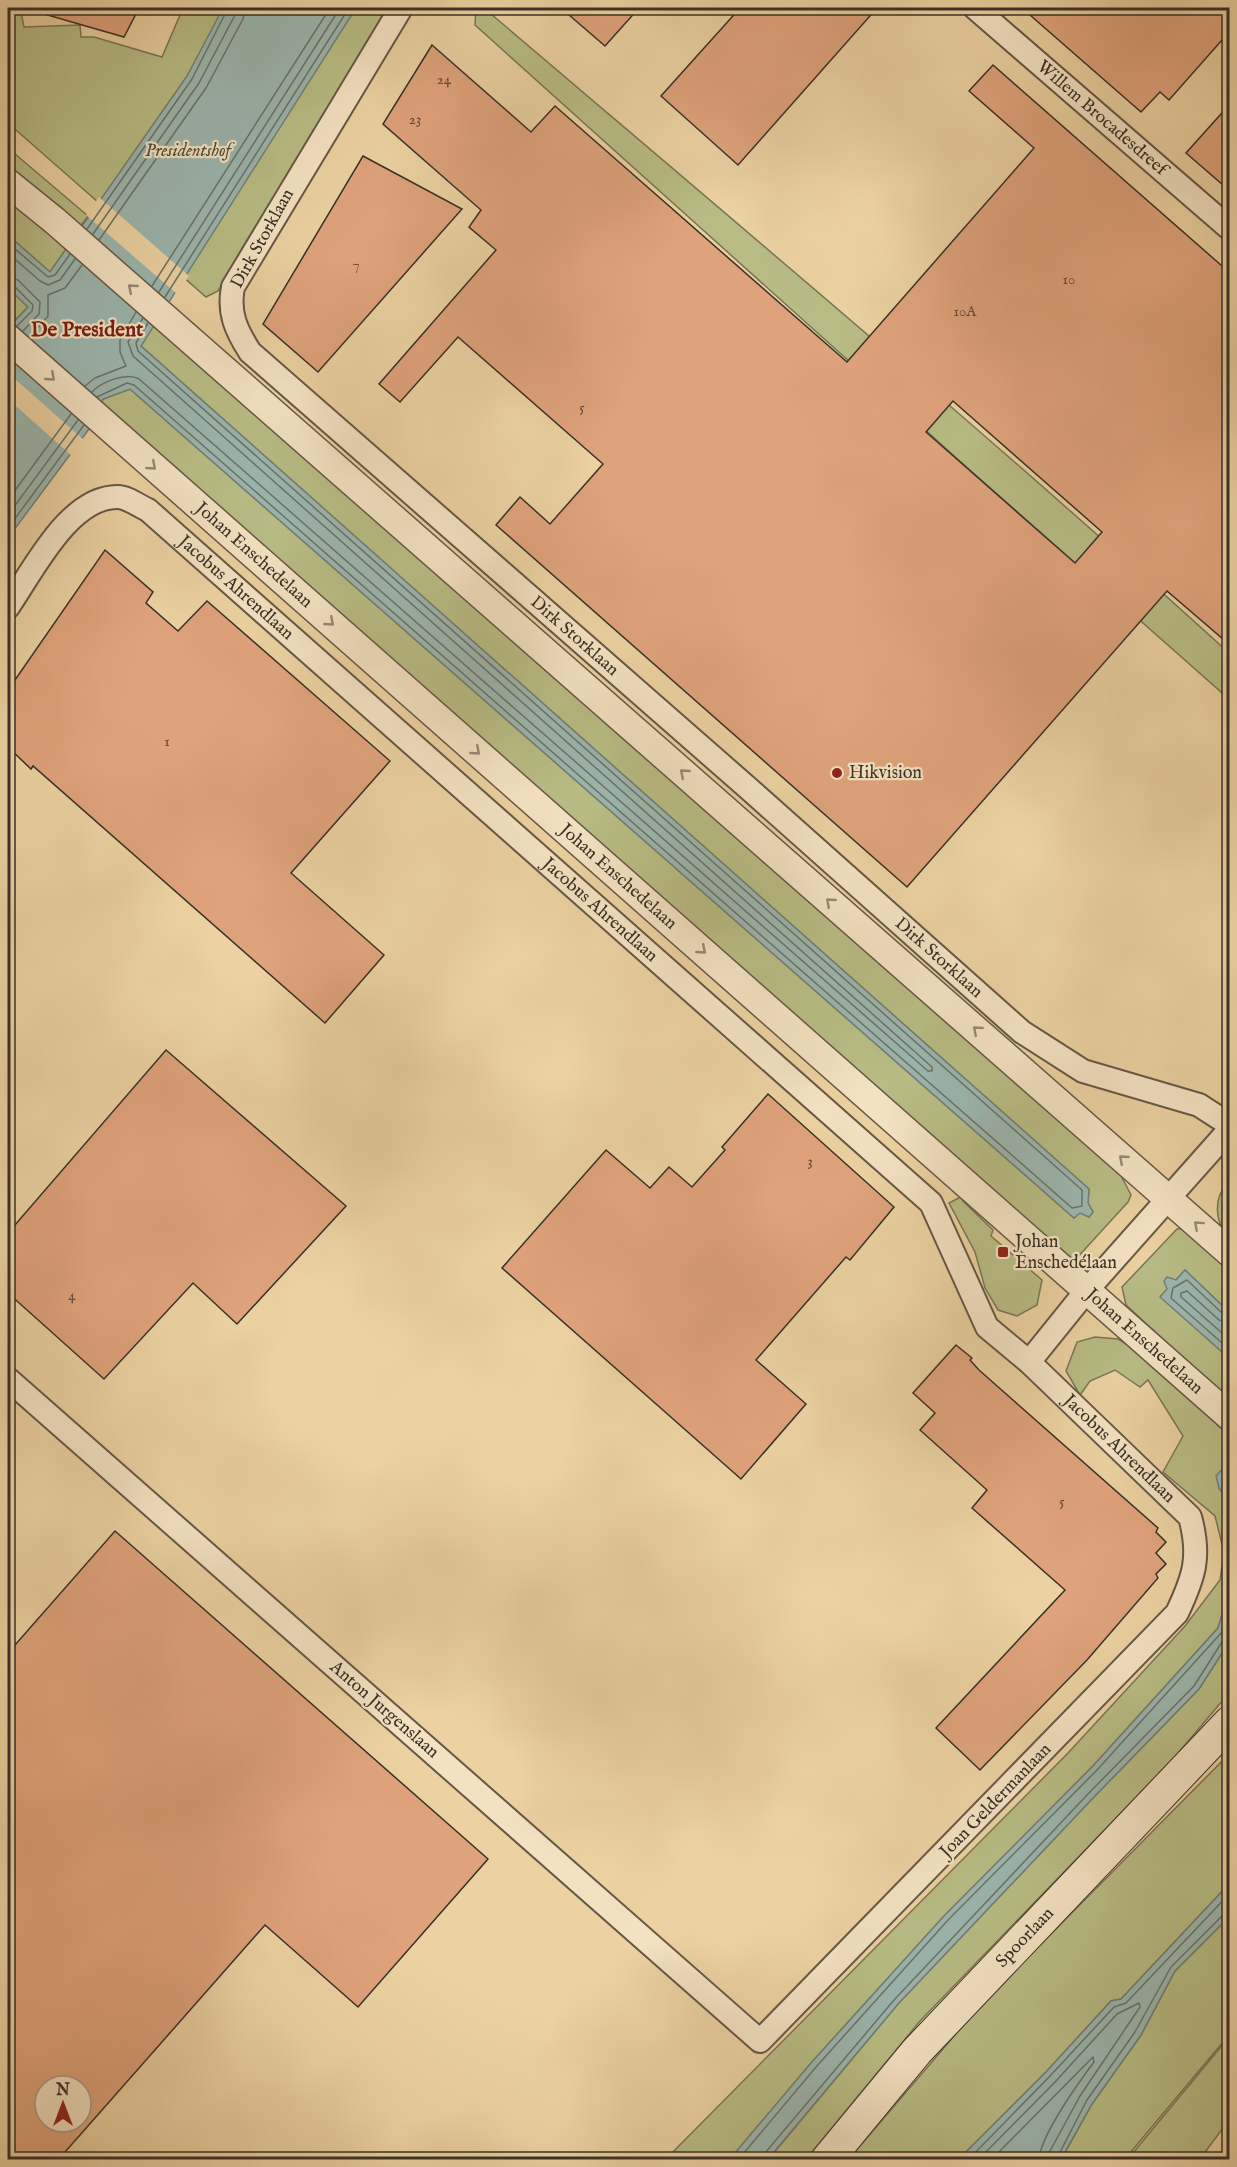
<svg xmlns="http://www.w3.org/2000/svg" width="1237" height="2167" font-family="'IM FELL English',serif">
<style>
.green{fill:#b8bc84;stroke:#787656;stroke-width:1.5}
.water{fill:#9bb6ae;stroke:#748078;stroke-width:1.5}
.pier{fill:#ecd2a1}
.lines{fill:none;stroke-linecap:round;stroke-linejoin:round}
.shore{stroke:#6a736a;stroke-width:1.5}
.building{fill:#dfa37b;stroke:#393027;stroke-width:1.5;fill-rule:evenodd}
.minor-casing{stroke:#665846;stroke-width:26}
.tertiary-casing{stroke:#665846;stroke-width:30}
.secondary-casing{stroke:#393027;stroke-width:34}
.minor{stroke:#f3e2c2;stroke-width:22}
.tertiary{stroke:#f3e2c2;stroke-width:27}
.secondary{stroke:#f3e2c2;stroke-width:32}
.rail-casing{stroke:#393027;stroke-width:7}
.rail{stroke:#f3e2c2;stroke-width:4.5;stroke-dasharray:14;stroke-linecap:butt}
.oneway{stroke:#968974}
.poi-dot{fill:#8f2418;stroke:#f3e2c2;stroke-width:2}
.labels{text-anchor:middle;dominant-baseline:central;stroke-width:4.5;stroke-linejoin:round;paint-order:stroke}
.number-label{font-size:15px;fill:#624d3c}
.street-label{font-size:18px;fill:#393027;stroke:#f3e2c2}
.park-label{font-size:18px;font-style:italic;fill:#524c3a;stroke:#f3e2c2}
.poi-label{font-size:18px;fill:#393027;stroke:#f3e2c2;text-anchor:start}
.quarter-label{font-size:21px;font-weight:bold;fill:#7a1f14;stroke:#f3e2c2}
</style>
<rect width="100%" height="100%" fill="#ecd2a1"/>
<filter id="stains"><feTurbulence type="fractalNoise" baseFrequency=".00333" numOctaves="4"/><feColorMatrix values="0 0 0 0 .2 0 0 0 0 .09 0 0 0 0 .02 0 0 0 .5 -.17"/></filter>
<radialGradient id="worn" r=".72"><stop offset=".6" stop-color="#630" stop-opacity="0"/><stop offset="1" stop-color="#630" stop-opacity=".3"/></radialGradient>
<g class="green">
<polygon points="8,8 20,8 24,27 80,25 81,37 94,37 162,57 183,8 390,8 218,291 206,297 8,123"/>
<path d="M 476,8 L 484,8 C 734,221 986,432 1229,653 L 1229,699 L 971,471 L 475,25 Z"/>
<polygon points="8,148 88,216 80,227 8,172"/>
<polygon points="8,193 66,249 50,272 8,235"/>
<polygon points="8,288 28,307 10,325 8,324"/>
<polygon points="153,324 1116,1166 1131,1195 1128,1202 1075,1260 1066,1260 101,402 103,399 130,389 1074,1218 1080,1212 1089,1217 1093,1212 1088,1203 1089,1189 141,346"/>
<path d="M 1229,1182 L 1229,1239 C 1215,1222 1212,1198 1229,1182 Z"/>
<polygon points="966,1194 963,1201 993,1230 991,1236 1042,1280 1037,1305 1017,1316 998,1310 985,1288 975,1252 949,1203"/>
<polygon points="1187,1228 1229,1266 1229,1312 1185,1270 1161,1296 1229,1358 1229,1400 1126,1305 1122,1287 1177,1229"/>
<polygon points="1095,1337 1118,1339 1145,1355 1229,1428 1229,1468 1224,1468 1219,1488 1230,1503 1229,1592 1218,1628 1093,1766 944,1916 811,2063 730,2159 665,2160 1068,1753 1185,1626 1220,1580 1224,1552 1215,1516 1163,1472 1183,1436 1148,1380 1140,1387 1115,1370 1090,1381 1080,1395 1066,1371 1077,1342"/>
<polygon points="1229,1642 1229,1693 1174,1758 920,2021 806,2159 768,2160 898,2004 1092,1799 1199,1689"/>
<polygon points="1229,1754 1229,1884 1121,1999 1111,2001 1046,2072 959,2159 848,2160 978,2008"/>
<polygon points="1229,1917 1229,2035 1125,2159 1061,2160 1092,2104 1141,2035 1175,1971"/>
<polygon points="1229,2037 1229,2120 1200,2159 1128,2159"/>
</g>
<g class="water">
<polygon points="223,8 356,8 141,346 1089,1189 1088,1203 1093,1212 1089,1217 1080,1213 1074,1218 130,389 103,399 89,429 8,538 8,328 28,307 8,288 8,235 50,272 187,76"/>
<polygon points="1185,1270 1229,1312 1229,1358 1160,1297 1167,1289 1164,1281 1167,1277 1176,1280"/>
<polygon points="1224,1467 1229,1468 1229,1503 1219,1488 1216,1476"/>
<polygon points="1229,1592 1229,1642 1199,1689 1092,1799 898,2004 768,2159 730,2159 811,2063 944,1916 1093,1766 1218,1628"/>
<polygon points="1229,1884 1229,1917 1175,1971 1141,2035 1092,2104 1061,2159 959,2159 1046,2072 1111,2001 1121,1999"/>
</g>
<g class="pier">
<polygon points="99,197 189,276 177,294 86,215"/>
<polygon points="8,373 84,440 72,456 8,399"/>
</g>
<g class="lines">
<g class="shore">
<polyline points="87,229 192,79 228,8"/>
<polyline points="93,234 199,83 235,15 236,8"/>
<polyline points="99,240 206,88 243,19 245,8"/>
<polyline points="8,243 48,277 55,275 70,254"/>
<polyline points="8,253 40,281 48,285 60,280 75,259"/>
<polyline points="8,277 18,280 40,302 39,314 23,331"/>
<polyline points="8,284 14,286 33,305 32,311 17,326"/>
<polyline points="152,286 330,8"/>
<polyline points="159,292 340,8"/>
<polyline points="165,297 349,8"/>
<polyline points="30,337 48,316 48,295 65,288 82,265"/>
<polyline points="85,386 95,378 126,366 120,352 120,340 136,312"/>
<path d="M 92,392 C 101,382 126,372 139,379 L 928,1071 L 932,1071 L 932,1067 L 133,356 L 128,342 L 143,318"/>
<polyline points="97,397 127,383 134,385 1072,1208 1082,1206 1082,1190 138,351 136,343 148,323"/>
<polyline points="8,500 71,414"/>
<polyline points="8,515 78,420"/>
<polyline points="8,528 84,425"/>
<polyline points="1230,1315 1223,1314 1187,1280 1173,1288 1171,1298 1230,1350"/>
<polyline points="1230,1323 1219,1320 1187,1291 1181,1293 1181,1297 1230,1340"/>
<polyline points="738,2160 816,2067 948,1920 1097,1770 1222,1632 1230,1611"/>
<polyline points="764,2160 765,2153 894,2000 1087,1795 1194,1686 1222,1642 1230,1639"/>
<polyline points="968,2160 1050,2076 1114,2007 1126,2003 1230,1893"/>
<polyline points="978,2160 1056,2081 1117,2014 1139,2003 1140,2007 1080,2096 1050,2151 1048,2160"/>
<path d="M 991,2160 L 1093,2057 L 1094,2062 C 1079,2082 1040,2136 1039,2160"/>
<polyline points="1056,2160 1087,2100 1135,2032 1171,1967 1223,1915 1230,1913"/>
</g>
</g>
<g class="building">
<polygon points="45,8 139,8 124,37 44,14"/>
<polygon points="561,8 639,8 605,46"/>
<polygon points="740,8 877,8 738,165 661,96"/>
<polygon points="1022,8 1230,8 1230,31 1169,100 1160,92 1141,112"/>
<path d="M 432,45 L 531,132 L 555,106 L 847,362 L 1034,148 L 969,91 L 993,65 L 1230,273 L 1230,645 L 1167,591 L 907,887 L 496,525 L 520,497 L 550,524 L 603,464 L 458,337 L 400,402 L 379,384 L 496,250 L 469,227 L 481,210 L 383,124 ZM 953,401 L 1102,532 L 1075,563 L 926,432 Z"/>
<polygon points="1230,104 1230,191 1186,153"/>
<polygon points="363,156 462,209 318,372 263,324"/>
<polygon points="105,550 153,592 146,603 178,631 207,601 390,761 291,873 384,955 325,1023 33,766 31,769 8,747 8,690"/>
<polygon points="166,1050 346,1206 237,1324 193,1283 104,1379 8,1293 8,1233"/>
<polygon points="768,1094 894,1207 850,1260 846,1257 756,1360 806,1404 741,1479 502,1268 606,1150 650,1188 669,1167 692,1187 725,1150 722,1147"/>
<polygon points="956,1345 972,1358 970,1360 979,1370 1158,1528 1156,1532 1166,1542 1156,1553 1166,1564 1156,1574 1158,1578 1087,1660 980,1770 936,1728 1065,1590 972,1508 987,1490 920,1430 935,1413 913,1393"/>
<path d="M 115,1531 L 488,1859 L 358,2007 L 265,1925 L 58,2160 L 8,2160 L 8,1653 ZM 45,2086 L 81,2086 L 81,2122 L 45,2122 Z"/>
</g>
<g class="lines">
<defs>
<g id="minor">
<path id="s1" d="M 401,8 L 233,287 C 228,313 236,330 250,352 L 748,788 L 1022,1032 L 1083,1071 L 1199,1105 L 1230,1125"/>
<path id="s2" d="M 975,8 L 1230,229"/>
<path id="s3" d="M 8,607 C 33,571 69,496 118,497 C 127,497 139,506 148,510 L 931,1203 L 987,1327 L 1029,1362 L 1190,1517 C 1201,1557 1194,1577 1177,1613 L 760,2041 L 8,1379"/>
<polyline points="1029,1362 1087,1290 1230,1129"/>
</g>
<g id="tertiary">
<polyline points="8,183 55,221 1230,1253"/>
<path id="s4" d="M 8,338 L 1230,1417"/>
</g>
<g id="secondary">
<path id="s5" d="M 827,2160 L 917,2051 L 1230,1722"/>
</g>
</defs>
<use href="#minor" class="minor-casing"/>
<use href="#tertiary" class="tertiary-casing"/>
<use href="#secondary" class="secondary-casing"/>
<use href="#minor" class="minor"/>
<use href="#tertiary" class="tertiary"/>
<use href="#secondary" class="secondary"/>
<defs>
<polyline id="rail" points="1220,2160 1230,2146"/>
</defs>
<use href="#rail" class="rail-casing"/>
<use href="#rail" class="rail"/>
</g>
<defs><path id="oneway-chevron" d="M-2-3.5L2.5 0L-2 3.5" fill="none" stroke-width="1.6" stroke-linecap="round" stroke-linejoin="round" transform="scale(1.5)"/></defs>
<g class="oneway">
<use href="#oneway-chevron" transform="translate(132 288) rotate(-139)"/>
<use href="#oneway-chevron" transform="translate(51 377) rotate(41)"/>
<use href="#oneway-chevron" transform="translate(152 466) rotate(41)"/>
<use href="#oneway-chevron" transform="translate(330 622) rotate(41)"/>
<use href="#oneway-chevron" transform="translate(476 751) rotate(41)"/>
<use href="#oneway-chevron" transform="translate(684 773) rotate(-139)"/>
<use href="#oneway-chevron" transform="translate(830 902) rotate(-139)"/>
<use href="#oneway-chevron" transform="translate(702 950) rotate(41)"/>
<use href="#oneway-chevron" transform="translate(977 1030) rotate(-139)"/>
<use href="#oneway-chevron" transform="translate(1123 1159) rotate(-139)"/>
<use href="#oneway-chevron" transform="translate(1198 1225) rotate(-138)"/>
</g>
<g class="poi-dot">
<circle cx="837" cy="773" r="6"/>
<rect x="997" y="1246" width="12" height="12" rx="3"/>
</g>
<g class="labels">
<g class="number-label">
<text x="444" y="79">24</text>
<text x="415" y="119">23</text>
<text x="356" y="264">7</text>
<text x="1069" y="279">10</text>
<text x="965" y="311">10A</text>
<text x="582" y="407">5</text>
<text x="167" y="741">1</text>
<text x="810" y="1161">3</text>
<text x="72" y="1295">4</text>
<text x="1062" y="1501">5</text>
</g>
<g class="street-label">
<text stroke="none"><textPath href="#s2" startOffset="168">Willem Brocadesdreef</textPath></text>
<text transform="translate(263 239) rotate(-61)">Dirk Storklaan</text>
<text stroke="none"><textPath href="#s4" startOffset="328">Johan Enschedelaan</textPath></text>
<text stroke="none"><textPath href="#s3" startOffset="312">Jacobus Ahrendlaan</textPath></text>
<text stroke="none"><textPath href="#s1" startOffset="826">Dirk Storklaan</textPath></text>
<text stroke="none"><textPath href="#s4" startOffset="814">Johan Enschedelaan</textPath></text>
<text stroke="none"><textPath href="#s3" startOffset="798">Jacobus Ahrendlaan</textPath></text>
<text stroke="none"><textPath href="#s1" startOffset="1312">Dirk Storklaan</textPath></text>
<text stroke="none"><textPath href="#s4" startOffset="1516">Johan Enschedelaan</textPath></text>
<text stroke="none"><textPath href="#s3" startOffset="1556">Jacobus Ahrendlaan</textPath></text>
<text transform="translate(384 1710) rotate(41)">Anton Jurgenslaan</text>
<text transform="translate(996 1801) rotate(-46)">Joan Geldermanlaan</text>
<text stroke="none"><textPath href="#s5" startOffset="298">Spoorlaan</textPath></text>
</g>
<g class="park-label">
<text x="188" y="151">Presidentshof</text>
</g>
<g class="poi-label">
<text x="849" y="773">Hikvision</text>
<text x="1015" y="1242">Johan<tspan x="1015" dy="21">Enschedélaan</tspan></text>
</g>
<g class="quarter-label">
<text x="87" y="330">De President</text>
</g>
</g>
<rect width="1237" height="2167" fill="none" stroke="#ecd2a1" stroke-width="30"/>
<rect x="9" y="9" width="1219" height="2149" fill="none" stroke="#393027" stroke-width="3"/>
<rect x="15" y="15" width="1207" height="2137" fill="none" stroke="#393027" stroke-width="1.5"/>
<g transform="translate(63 2104)"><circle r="28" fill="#f3e2c2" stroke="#a99b84" stroke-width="1.5"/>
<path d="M0-4.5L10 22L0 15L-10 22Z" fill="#8f2418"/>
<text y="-9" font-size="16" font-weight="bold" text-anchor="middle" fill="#393027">N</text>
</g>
<rect width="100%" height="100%" filter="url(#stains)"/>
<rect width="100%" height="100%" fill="url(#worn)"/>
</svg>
